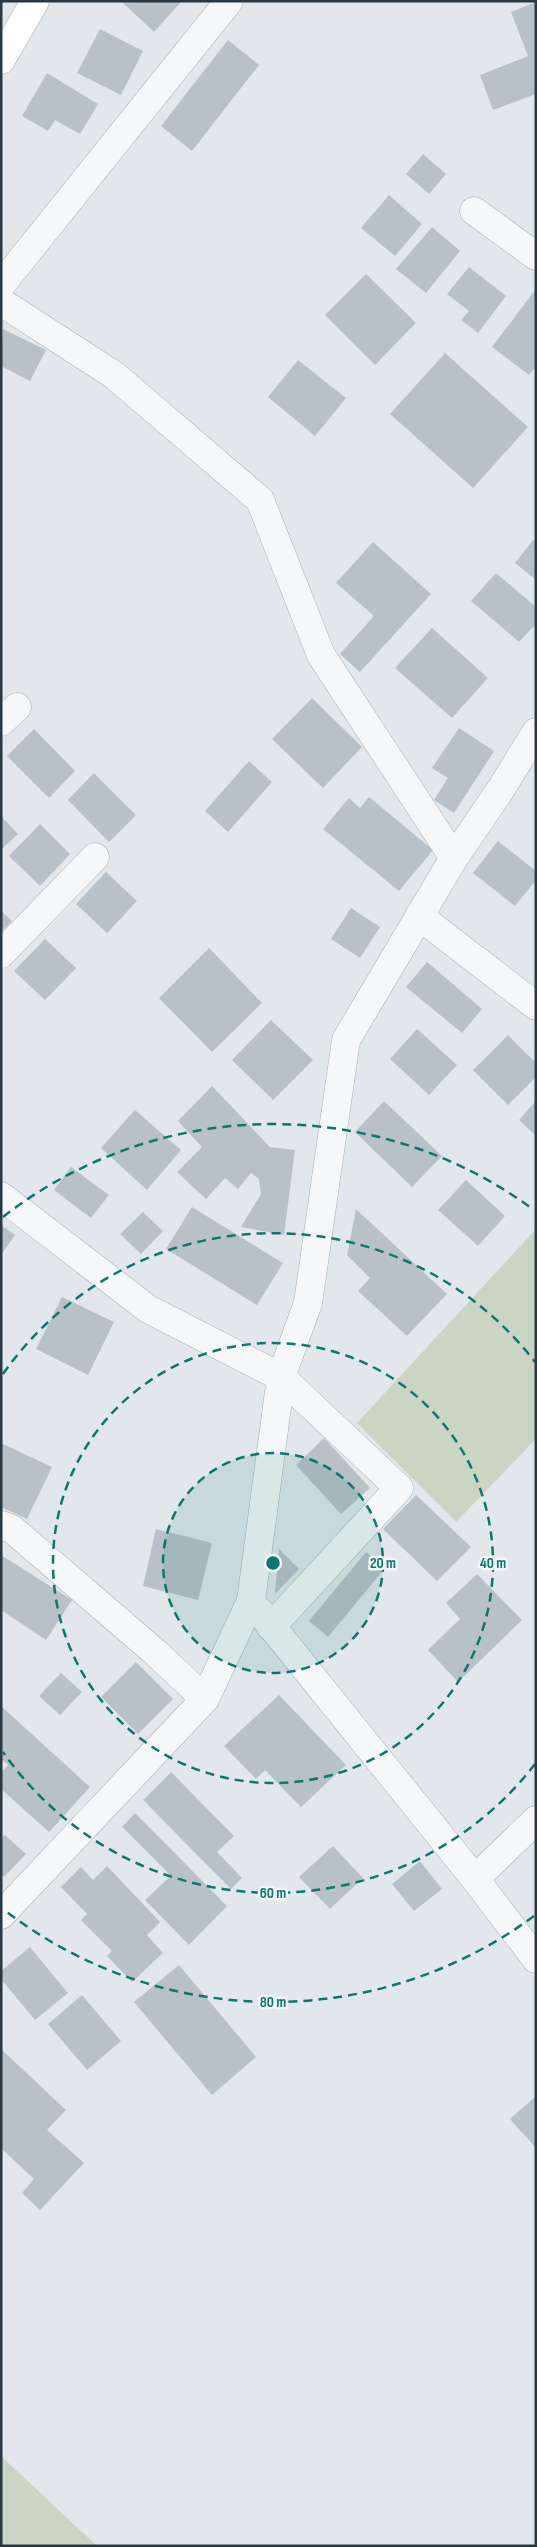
<svg xmlns="http://www.w3.org/2000/svg" width="537" height="2547" font-family="'Sofia Sans Condensed',sans-serif">
<style>
.green{fill:#cbd5c3}
.building{fill:#b9c1c8}
.lines{fill:none;stroke-linecap:round;stroke-linejoin:round}
.minor-casing{stroke:#a7afb5;stroke-width:29}
.major-casing{stroke:#a1aeb7;stroke-width:29}
.minor{stroke:#f5f7f9;stroke-width:28}
.major{stroke:#fff;stroke-width:28}
.ring{fill:none;stroke:#0f766e;stroke-width:2.5;stroke-dasharray:9 6}
.centre{fill:#0f766e;stroke:#f2f6f8;stroke-width:2.5}
.ring-label{font-size:15px;text-anchor:middle;font-weight:bold;fill:#0f766e;stroke:#f2f6f8;stroke-width:5;stroke-linejoin:round;paint-order:stroke}
</style>
<rect width="100%" height="100%" fill="#e2e7eb"/>
<g class="green">
<polygon points="536,1229 536,1439 456,1522 357,1423"/>
<polygon points="1,2455 2,2457 97,2546 1,2546"/>
</g>
<g class="building">
<polygon points="121,1 182,1 154,32"/>
<polygon points="536,2 536,94 493,110 480,75 528,56 511,12"/>
<polygon points="100,29 143,51 121,95 77,73"/>
<polygon points="228,40 259,65 192,151 161,126"/>
<polygon points="47,73 98,104 80,134 55,120 48,131 22,116"/>
<polygon points="423,154 446,174 429,194 406,174"/>
<polygon points="389,195 422,224 395,256 361,228"/>
<polygon points="432,227 460,251 426,293 396,269"/>
<polygon points="469,267 506,296 478,333 461,320 469,311 447,294"/>
<polygon points="366,274 416,323 375,365 325,315"/>
<polygon points="536,289 536,366 529,375 492,347"/>
<polygon points="3,329 46,350 30,381 1,366"/>
<polygon points="445,353 528,427 473,488 390,414"/>
<polygon points="298,360 346,398 315,436 268,397"/>
<polygon points="533,540 536,542 536,580 515,563"/>
<polygon points="373,542 431,594 360,672 340,654 374,616 336,583"/>
<polygon points="496,573 536,607 536,624 519,642 471,601"/>
<polygon points="432,628 488,678 452,718 395,668"/>
<polygon points="312,698 362,747 323,788 272,739"/>
<polygon points="459,728 494,751 454,813 434,800 448,778 432,768"/>
<polygon points="34,729 75,771 49,798 7,756"/>
<polygon points="249,761 272,782 228,832 205,811"/>
<polygon points="94,773 136,815 109,842 68,800"/>
<polygon points="369,797 433,850 399,891 323,829 349,798 360,808"/>
<polygon points="1,816 18,834 1,850"/>
<polygon points="40,824 70,854 40,886 9,856"/>
<polygon points="498,841 536,871 536,880 515,906 473,873"/>
<polygon points="106,872 137,901 107,933 76,904"/>
<polygon points="351,908 380,927 360,958 331,939"/>
<polygon points="1,911 12,921 1,932"/>
<polygon points="45,939 76,968 45,1000 14,971"/>
<polygon points="209,948 262,1003 212,1052 159,998"/>
<polygon points="427,962 482,1009 462,1033 406,987"/>
<polygon points="271,1020 313,1060 273,1100 232,1060"/>
<polygon points="417,1029 457,1065 429,1095 390,1059"/>
<polygon points="508,1035 536,1063 536,1077 508,1105 473,1070"/>
<polygon points="212,1086 270,1147 295,1150 284,1235 241,1227 261,1194 259,1179 251,1173 238,1189 225,1178 206,1199 177,1172 202,1147 178,1121"/>
<polygon points="384,1101 442,1156 412,1187 355,1132"/>
<polygon points="536,1101 536,1136 519,1120"/>
<polygon points="135,1110 181,1150 147,1190 101,1148"/>
<polygon points="71,1167 109,1195 91,1218 54,1190"/>
<polygon points="466,1180 505,1216 478,1246 438,1210"/>
<polygon points="192,1207 283,1263 257,1305 166,1249"/>
<polygon points="356,1209 447,1294 407,1336 358,1291 370,1278 347,1255"/>
<polygon points="143,1212 163,1231 141,1254 120,1234"/>
<polygon points="1,1225 15,1235 1,1255"/>
<polygon points="62,1297 114,1322 88,1375 36,1349"/>
<polygon points="324,1438 370,1488 341,1514 296,1465"/>
<polygon points="1,1443 52,1467 27,1519 1,1507"/>
<polygon points="416,1495 471,1547 437,1581 383,1529"/>
<polygon points="156,1529 212,1543 198,1600 143,1586"/>
<polygon points="279,1549 299,1569 275,1594"/>
<polygon points="366,1552 385,1568 328,1637 309,1621"/>
<polygon points="1,1555 72,1600 46,1640 1,1610"/>
<polygon points="477,1574 522,1620 458,1682 428,1650 460,1619 446,1603"/>
<polygon points="136,1662 173,1699 138,1734 101,1697"/>
<polygon points="61,1673 82,1692 60,1715 39,1696"/>
<polygon points="279,1695 346,1765 301,1807 265,1770 256,1779 224,1746"/>
<polygon points="1,1706 90,1787 49,1832 1,1789 1,1773 8,1765 1,1759"/>
<polygon points="171,1772 234,1836 217,1852 242,1878 231,1889 143,1800"/>
<polygon points="135,1813 227,1906 189,1945 145,1900 171,1876 122,1827"/>
<polygon points="5,1835 26,1854 4,1877 1,1875 1,1838"/>
<polygon points="333,1846 363,1878 330,1909 299,1877"/>
<polygon points="420,1861 442,1889 414,1911 392,1884"/>
<polygon points="107,1866 160,1922 147,1935 163,1953 132,1982 107,1956 112,1951 81,1920 87,1914 61,1887 81,1867 93,1880"/>
<polygon points="30,1947 68,1993 35,2020 1,1979 1,1971"/>
<polygon points="179,1965 256,2057 212,2095 134,2002"/>
<polygon points="82,1995 121,2041 87,2070 48,2024"/>
<polygon points="1,2049 66,2110 47,2130 84,2163 40,2210 22,2193 34,2179 1,2148"/>
<polygon points="536,2096 536,2148 510,2119"/>
</g>
<g class="lines">
<defs>
<g id="minor">
<polyline points="474,211 536,256"/>
<polyline points="1,285 229,1"/>
<polyline points="1,302 114,375 260,500 321,655 454,858"/>
<polyline points="1,722 17,707"/>
<polyline points="419,916 536,1006"/>
<polyline points="1,954 95,857"/>
<polyline points="1,1196 148,1309 281,1377 399,1488 271,1627"/>
<polyline points="1,1525 12,1529 156,1653 205,1699"/>
<polyline points="260,1612 475,1879 536,1959"/>
<polyline points="475,1879 536,1820"/>
<polyline points="1,1915 205,1699 251,1601 281,1377 308,1303 346,1040 454,858 501,789 536,732"/>
</g>
<polyline id="major" points="1,60 35,1"/>
</defs>
<use href="#minor" class="minor-casing"/>
<use href="#major" class="major-casing"/>
<use href="#minor" class="minor"/>
<use href="#major" class="major"/>
</g>
<circle cx="273" cy="1563" r="110" fill="#0f766e" fill-opacity=".12"/>
<g class="ring">
<circle cx="273" cy="1563" r="110"/>
<circle cx="273" cy="1563" r="220"/>
<path d="M535 1764A330 330 0 0 1 3 1752M3 1374A330 330 0 0 1 535 1362"/>
<path d="M534 1916A439 439 0 0 1 3 1909M3 1217A439 439 0 0 1 534 1210"/>
</g>
<circle cx="273" cy="1563" r="8" class="centre"/>
<g class="ring-label">
<text x="383" y="1568">20 m</text>
<text x="493" y="1568">40 m</text>
<text x="273" y="1898">60 m</text>
<text x="273" y="2007">80 m</text>
</g>
<rect width="537" height="2547" fill="none" stroke="#293843" stroke-width="5"/>
</svg>
